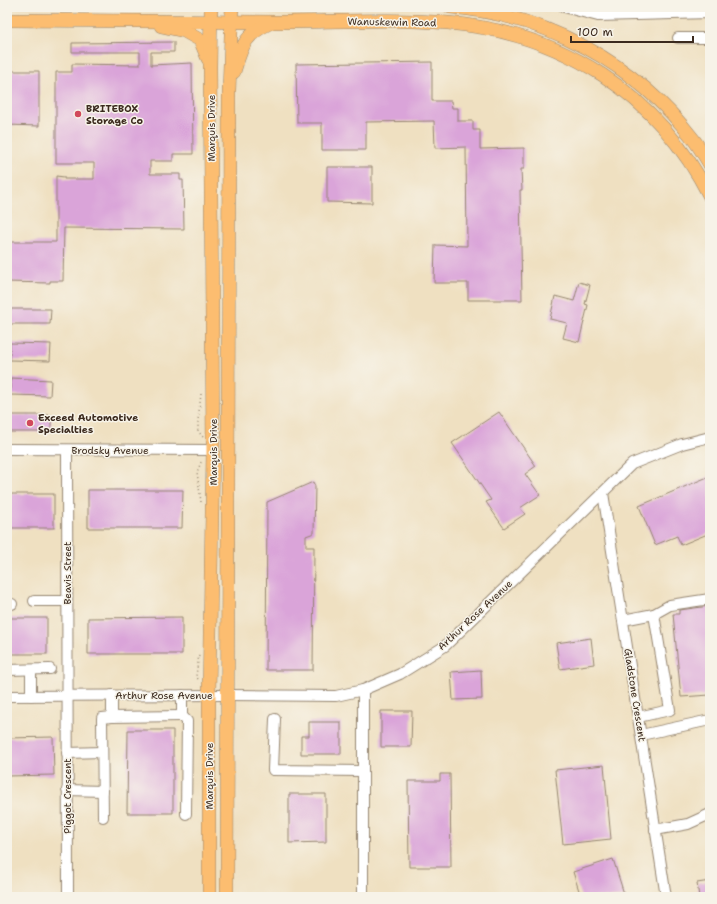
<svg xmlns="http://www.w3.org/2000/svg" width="717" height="904" font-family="'Shantell Sans',sans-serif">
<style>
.building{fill:#daa4d9}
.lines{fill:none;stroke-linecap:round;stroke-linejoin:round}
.minor-casing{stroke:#958570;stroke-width:12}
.major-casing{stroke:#958570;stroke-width:14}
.path{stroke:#958570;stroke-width:1.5;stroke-dasharray:1 3;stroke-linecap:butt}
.minor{stroke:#fff;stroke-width:10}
.major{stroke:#fcbd6f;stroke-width:13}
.poi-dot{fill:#d1495b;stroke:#f7f3e8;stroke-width:1.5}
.labels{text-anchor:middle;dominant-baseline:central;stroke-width:3;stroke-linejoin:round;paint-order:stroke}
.street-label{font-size:10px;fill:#3b2a1e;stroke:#f7f3e8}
.poi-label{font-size:10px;font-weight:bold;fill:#3b2a1e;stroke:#f7f3e8;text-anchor:start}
</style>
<rect width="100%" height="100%" fill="#f7f3e8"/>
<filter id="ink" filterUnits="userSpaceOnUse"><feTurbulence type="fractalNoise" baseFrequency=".025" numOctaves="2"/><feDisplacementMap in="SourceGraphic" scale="8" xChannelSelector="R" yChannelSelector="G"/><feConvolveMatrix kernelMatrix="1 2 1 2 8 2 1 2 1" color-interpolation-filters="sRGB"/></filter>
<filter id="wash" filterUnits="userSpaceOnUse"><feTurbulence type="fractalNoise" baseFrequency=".012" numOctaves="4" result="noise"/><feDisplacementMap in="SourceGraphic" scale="16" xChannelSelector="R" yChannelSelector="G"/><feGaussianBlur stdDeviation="0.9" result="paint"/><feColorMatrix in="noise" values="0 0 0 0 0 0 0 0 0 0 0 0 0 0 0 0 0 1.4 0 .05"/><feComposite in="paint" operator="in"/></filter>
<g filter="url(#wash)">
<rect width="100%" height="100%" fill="#efe0c1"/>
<g id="blocks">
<g class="building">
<polygon points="174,42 174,52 151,52 151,65 192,63 193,154 173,154 173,161 150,161 150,174 180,174 180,180 183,180 184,229 64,228 63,281 50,281 50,283 7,282 7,242 56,242 56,176 64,177 64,179 94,179 94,163 56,163 56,72 72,72 72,64 140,65 140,52 72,52 72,43"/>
<polygon points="432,62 432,101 451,101 452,108 458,108 458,121 473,121 473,130 480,130 480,149 524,148 524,169 521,169 522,190 520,190 522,300 468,300 468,283 434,283 435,245 467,246 466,147 435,148 434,121 366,122 366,150 322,150 322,123 297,123 296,64"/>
<polygon points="7,71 39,71 39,126 7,125"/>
<polygon points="327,167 372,167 372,203 327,202"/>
<polygon points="579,282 590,285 585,304 588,305 579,342 563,338 567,323 550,319 555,296 574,301"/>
<polygon points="10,309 51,309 50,324 10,324"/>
<polygon points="10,343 51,344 50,361 10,360"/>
<polygon points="11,378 51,380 50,396 10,395"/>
<polygon points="499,412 536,466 525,474 540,495 520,508 525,514 504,528 486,502 491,500 452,443"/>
<rect x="9" y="415" width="42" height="17"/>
<polygon points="710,476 710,533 681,545 677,536 655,545 639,506"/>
<polygon points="313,482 315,486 314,533 306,536 306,547 314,547 313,670 266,670 267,502"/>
<polygon points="88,490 183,490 182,528 88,528"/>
<rect x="7" y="494" width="47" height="34"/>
<polygon points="710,606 710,695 681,697 673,614 679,614 679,610"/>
<polygon points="182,617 182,654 88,654 88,618"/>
<rect x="7" y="618" width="40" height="36"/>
<polygon points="591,638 594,664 560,669 556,643"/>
<polygon points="481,670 482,699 453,700 451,672"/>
<polygon points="381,711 412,711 411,747 381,747"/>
<polygon points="309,722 341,722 341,754 301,754 301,736 309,736"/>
<polygon points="128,730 173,730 173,813 127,813"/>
<polygon points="53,737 54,775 7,776 7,738"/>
<polygon points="604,765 611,839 563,844 555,770"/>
<polygon points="440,774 450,774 451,867 409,867 408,781 440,781"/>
<polygon points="289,794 326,794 326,842 289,843"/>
<polygon points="613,859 625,897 581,897 573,872"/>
<polygon points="710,881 710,897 699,897 697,883"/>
</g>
</g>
</g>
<g filter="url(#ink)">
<use href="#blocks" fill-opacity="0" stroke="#958570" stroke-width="1"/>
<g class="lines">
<defs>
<g id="minor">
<polyline points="564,7 598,16 710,13"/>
<polyline points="678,38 710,38"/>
<polyline points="7,449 213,450"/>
<polyline points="67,450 68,897"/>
<polyline points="603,493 666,897"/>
<polyline points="34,601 67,601"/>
<polyline points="7,604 12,604"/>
<polyline points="654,614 670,605 710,599"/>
<polyline points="623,620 654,614 670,710 638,717"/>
<polyline points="7,670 50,669"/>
<polyline points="31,670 31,696"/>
<polyline points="363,690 363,897"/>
<polyline points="182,695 182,716 187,721 186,814"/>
<polyline points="7,696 227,695 336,696 363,690 400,674 445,646 632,464 682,444 710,437"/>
<polyline points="112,717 182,716"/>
<polyline points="275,719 273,770 363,771"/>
<polyline points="641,735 710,720"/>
<polyline points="67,753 102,752"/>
<polyline points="67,790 103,791"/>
<polyline points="103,817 102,718 112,717 112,695"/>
<polyline points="655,830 688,824 710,814"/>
</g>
<g id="major">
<path d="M 450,7 C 547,15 635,63 694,140 C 700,148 705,157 710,165"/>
<path d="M 7,20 C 96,20 185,22 274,22 C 332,22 391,18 448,23 C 563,33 658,94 710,197"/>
<polyline points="161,26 184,31 200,40 208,59"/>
<path d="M 234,72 C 242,46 244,35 270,23"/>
<polyline points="209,897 209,695 213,450 210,67 211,7"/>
<polyline points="227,897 229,91 232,7"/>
</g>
</defs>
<use href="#minor" class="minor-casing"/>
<use href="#major" class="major-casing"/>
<g class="path">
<polyline points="201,394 198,420 198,431 203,437"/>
<polyline points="201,502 197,472 202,460"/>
<polyline points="198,679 196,676 199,654"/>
</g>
<use href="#minor" class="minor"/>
<use href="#major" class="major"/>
</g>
</g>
<g class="poi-dot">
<circle cx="78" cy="114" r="4"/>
<circle cx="30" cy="423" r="4"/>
</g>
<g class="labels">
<g class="street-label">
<text transform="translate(392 22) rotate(1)">Wanuskewin Road</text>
<text transform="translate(211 128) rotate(-90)">Marquis Drive</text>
<text x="110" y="450">Brodsky Avenue</text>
<text transform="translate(213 452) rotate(-90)">Marquis Drive</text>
<text transform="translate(67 573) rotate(-90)">Beavis Street</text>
<text transform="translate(475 615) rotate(-43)">Arthur Rose Avenue</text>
<text x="164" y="695">Arthur Rose Avenue</text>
<text transform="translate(635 695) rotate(81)">Gladstone Crescent</text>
<text transform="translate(209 776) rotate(-90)">Marquis Drive</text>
<text transform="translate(67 796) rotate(-90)">Piggot Crescent</text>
</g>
<g class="poi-label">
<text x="86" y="108">BRITEBOX<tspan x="86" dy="12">Storage Co</tspan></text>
<text x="38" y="417">Exceed Automotive<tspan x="38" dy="12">Specialties</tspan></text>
</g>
</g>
<rect width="717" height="904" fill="none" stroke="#f7f3e8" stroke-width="24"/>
<path d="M571 36v6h122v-6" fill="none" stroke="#3b2a1e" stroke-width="2"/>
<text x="577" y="36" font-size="12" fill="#3b2a1e" stroke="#f7f3e8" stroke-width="3" paint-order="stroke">100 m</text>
</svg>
